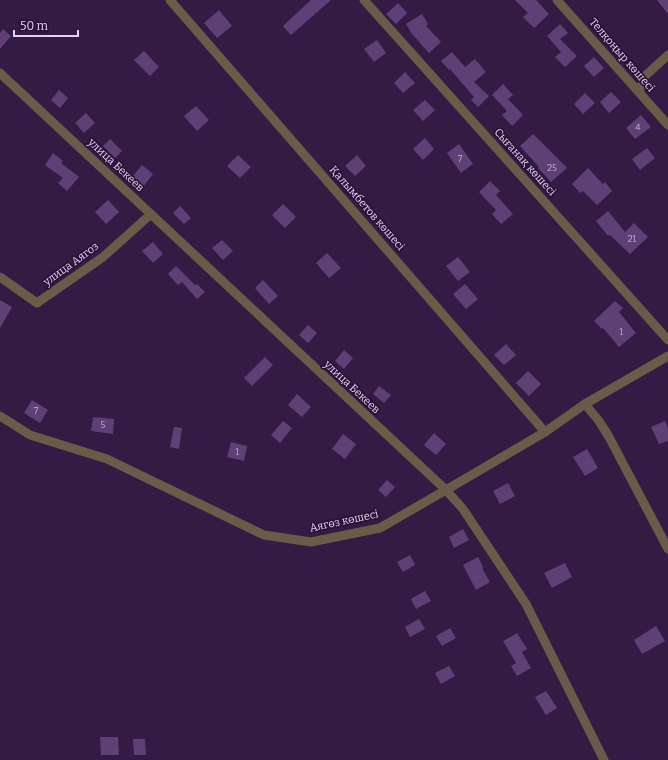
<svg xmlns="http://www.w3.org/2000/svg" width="668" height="760" font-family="Bitter,serif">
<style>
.building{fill:#5f4076}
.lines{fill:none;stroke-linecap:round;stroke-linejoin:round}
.minor{stroke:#6a5a48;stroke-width:9}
.labels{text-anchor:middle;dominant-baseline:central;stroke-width:3.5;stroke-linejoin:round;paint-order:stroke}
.number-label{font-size:9px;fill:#c0aecf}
.street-label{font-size:11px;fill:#e0d3ed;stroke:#29113a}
</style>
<rect width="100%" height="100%" fill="#331b44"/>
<g class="building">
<polygon points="311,0 331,0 291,35 283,26"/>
<polygon points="515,0 536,0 549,14 534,28 523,17 528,13"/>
<polygon points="657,0 668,0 668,14"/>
<polygon points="398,3 407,13 396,24 386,14"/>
<polygon points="219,10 232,26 217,38 204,23"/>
<polygon points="422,14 428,24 426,26 441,42 429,53 412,34 406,24"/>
<polygon points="560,24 568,33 560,39 577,56 565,67 555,57 561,52 547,36"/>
<polygon points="3,29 11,36 0,49 0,33"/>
<polygon points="377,40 386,53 374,62 364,49"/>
<polygon points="144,51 159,67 150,76 134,60"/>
<polygon points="452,52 465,67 475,59 486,72 474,82 489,96 478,107 471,100 474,97 450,69 449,70 441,61"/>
<polygon points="594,57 604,68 594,77 584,66"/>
<polygon points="405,72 415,83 403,93 394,83"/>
<polygon points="503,84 513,95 508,99 523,115 512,126 502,115 507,111 492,95"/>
<polygon points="59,90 68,98 60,108 51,100"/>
<polygon points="611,92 621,102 609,113 600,102"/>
<polygon points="585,93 595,103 583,114 574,104"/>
<polygon points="425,100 435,110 423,121 413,110"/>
<polygon points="196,106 209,120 197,131 184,116"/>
<polygon points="86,113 95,123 84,133 75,123"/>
<polygon points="641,115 651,127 635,139 626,128"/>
<polygon points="533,134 567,168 551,182 538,168 539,167 520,146"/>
<polygon points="425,138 434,149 423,160 413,149"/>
<polygon points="110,139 122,151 115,158 103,146"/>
<polygon points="459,144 473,164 461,173 447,153"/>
<polygon points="647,148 655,158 640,170 632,159"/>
<polygon points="53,153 63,161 61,163 79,177 67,191 58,183 63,178 45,165"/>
<polygon points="238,155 251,167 240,178 227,166"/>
<polygon points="357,155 366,166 355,176 345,166"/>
<polygon points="142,165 153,174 140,191 128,182"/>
<polygon points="588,168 603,184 605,182 612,191 597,205 583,191 580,193 572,184"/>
<polygon points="490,181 500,191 496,195 513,214 501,224 492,214 496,210 479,192"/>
<polygon points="108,200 119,212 106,224 95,212"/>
<polygon points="283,204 296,217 285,228 272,215"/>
<polygon points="180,206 191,218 184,224 173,213"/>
<polygon points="608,211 625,232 634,223 648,237 630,254 610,235 608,236 596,221"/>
<polygon points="222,240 233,251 223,260 212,248"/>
<polygon points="153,242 163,254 153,263 142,251"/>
<polygon points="327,253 341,268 329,278 316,263"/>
<polygon points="458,257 470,272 458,281 446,266"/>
<polygon points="176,266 195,285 197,284 205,292 197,299 182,282 178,285 168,274"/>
<polygon points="263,280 278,296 269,304 255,288"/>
<polygon points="465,284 478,299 466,309 453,294"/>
<polygon points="0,300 12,307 0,328"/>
<polygon points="615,301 623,308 619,312 636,333 619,347 603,328 602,329 594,321"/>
<polygon points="308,325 317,333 308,343 299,335"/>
<polygon points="506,344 516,355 504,365 494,355"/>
<polygon points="344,350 353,358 344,369 335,361"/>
<polygon points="265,357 273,365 252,386 244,378"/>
<polygon points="528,371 541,384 529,396 516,383"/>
<polygon points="379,386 391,395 384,403 373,394"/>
<polygon points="297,394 311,407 302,417 288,405"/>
<polygon points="32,400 48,410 40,423 24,413"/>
<polygon points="93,417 114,419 113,434 91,431"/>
<polygon points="283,421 292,428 280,443 271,435"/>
<polygon points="665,421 668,428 668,441 659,444 651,427"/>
<polygon points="174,427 182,428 179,449 170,447"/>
<polygon points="434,433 446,444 436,455 424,445"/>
<polygon points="343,434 356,444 345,459 332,449"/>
<polygon points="231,442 247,446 244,461 227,457"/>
<polygon points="587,449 598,468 585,476 573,457"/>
<polygon points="387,480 395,487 386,497 378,490"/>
<polygon points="508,483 515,496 500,504 493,491"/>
<polygon points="463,529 469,540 454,548 449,537"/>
<polygon points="410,555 415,565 403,572 397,562"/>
<polygon points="478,557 483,567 482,568 490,582 476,590 463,565"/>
<polygon points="565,563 572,577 552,588 544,573"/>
<polygon points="425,591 431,601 416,609 411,599"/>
<polygon points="419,619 425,629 410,637 405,627"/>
<polygon points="656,626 665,641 642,654 634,640"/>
<polygon points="450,628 456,638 442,646 436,636"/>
<polygon points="517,633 527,649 522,652 531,668 517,676 511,666 516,663 503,641"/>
<polygon points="449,666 455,676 441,684 435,673"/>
<polygon points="546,691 557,708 546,715 535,697"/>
<polygon points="100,737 118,737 119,755 101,755"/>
<polygon points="133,739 145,739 146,755 134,755"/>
</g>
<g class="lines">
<g class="minor">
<polyline points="170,0 545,432"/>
<polyline points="364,0 668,340"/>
<polyline points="557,0 668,125"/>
<polyline points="0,73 446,490 545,432 585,404 599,421 609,437 668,549"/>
<polyline points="639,92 645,76 668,55"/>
<polyline points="0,277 37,303 103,257 151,214"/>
<polyline points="585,404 668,356"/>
<polyline points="0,416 30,435 107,459 264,535 311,542 380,528 446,490 463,509 526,604 604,760"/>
</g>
</g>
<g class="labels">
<g class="number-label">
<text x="638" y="127">4</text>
<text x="460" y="159">7</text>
<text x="552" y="168">25</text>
<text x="632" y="239">21</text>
<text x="621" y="332">1</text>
<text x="36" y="411">7</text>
<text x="103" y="425">5</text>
<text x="237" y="452">1</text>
</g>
<g class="street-label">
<text transform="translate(622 55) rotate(49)">Телқоңыр көшесі</text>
<text transform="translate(525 162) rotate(48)">Сығанақ көшесі</text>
<text transform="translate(116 165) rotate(43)">улица Бекеев</text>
<text transform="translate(367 208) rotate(49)">Қалымбетов көшесі</text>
<text transform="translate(71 264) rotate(-36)">улица Аягоз</text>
<text transform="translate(352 387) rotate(43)">улица Бекеев</text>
<text transform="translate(344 521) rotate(-12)">Аягөз көшесі</text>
</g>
</g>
<path d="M14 30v6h64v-6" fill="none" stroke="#e0d3ed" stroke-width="2"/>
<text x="20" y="30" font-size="12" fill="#e0d3ed" stroke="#29113a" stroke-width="3" paint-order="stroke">50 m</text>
</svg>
